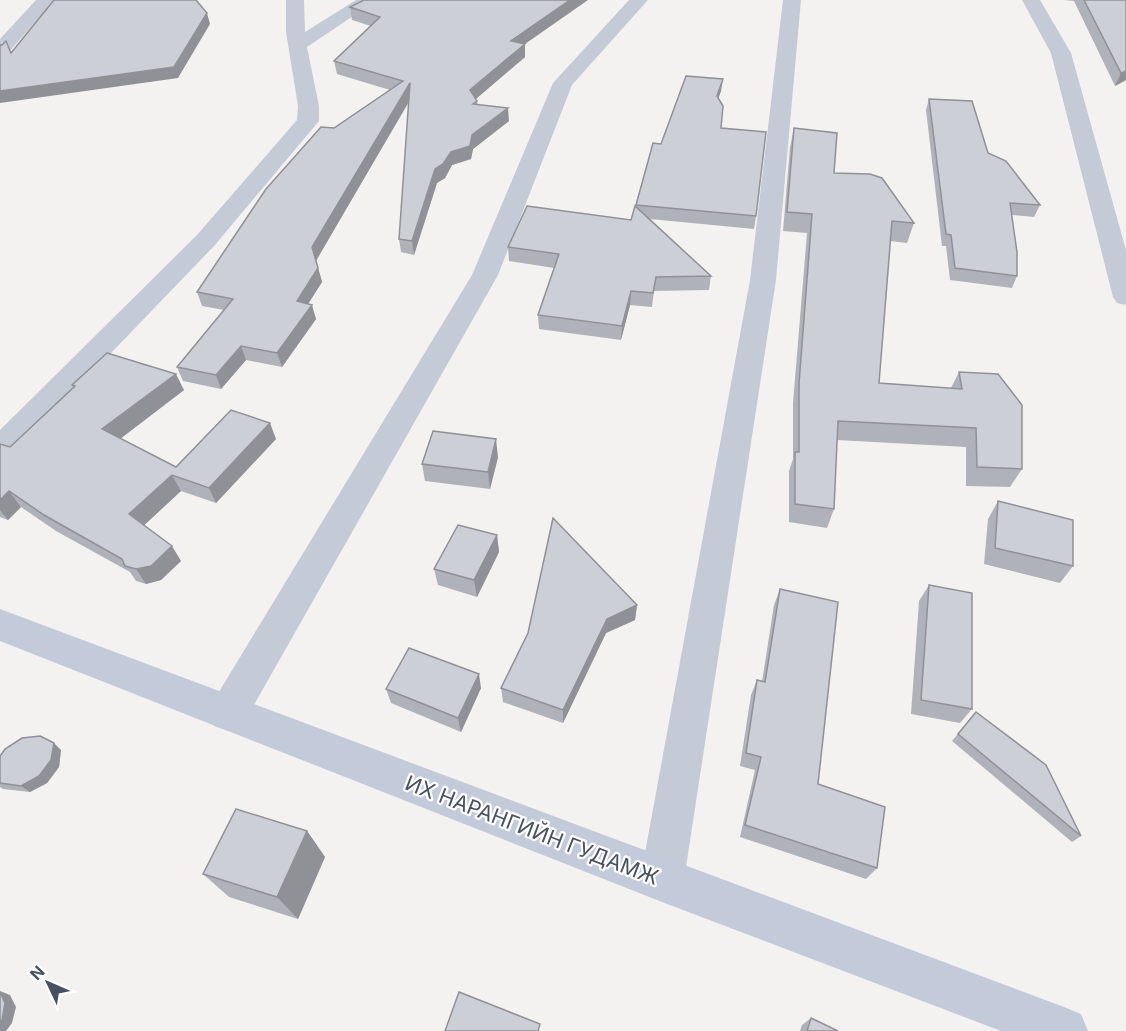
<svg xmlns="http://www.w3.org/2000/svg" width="1126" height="1031" font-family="Inter,sans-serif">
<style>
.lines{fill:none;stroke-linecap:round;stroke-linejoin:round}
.minor{fill:#c4cbd6;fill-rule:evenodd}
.secondary{fill:#c3cbdb;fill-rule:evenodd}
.wall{fill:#b0b2b9}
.shaded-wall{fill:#909196}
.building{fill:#cdcfd7;stroke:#909196;stroke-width:1.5}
.labels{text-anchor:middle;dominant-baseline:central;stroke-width:4.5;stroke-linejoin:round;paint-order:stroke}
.near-street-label{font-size:21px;fill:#485160;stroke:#fff}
</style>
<rect width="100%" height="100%" fill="#f4f2f1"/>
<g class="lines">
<g class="minor">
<polygon points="36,0 55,0 7,54 0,56 0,39"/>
<polygon points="286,0 304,0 305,32 356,0 377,0 307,47 319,106 319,121 215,245 11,457 0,460 0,430 197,235 297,120 298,106 286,32"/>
<polygon points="629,0 648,0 572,85 498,275 242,726 228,731 214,726 209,713 214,700 472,275 553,83"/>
<polygon points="783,0 801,0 776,280 684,880 677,895 662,902 647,895 640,880 750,280"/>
<polygon points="1022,0 1040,0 1071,53 1126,250 1126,305 1117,303 1113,297 1051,53"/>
</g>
<polygon class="secondary" points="0,609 1064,1007 1081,1014 1088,1031 1001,1031 662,902 0,641"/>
</g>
<g class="wall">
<polygon points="1064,0 1126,0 1126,80 1115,86 1074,1"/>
<polygon points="350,7 525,44 525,57 476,99 477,101 478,105 509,121 473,149 471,159 452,165 445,178 437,183 414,255 401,252 399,239 409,102 316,260 322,282 308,304 316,319 282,367 246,360 221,389 183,381 177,367 224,310 202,306 197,292 334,128 390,90 337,74 334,61 371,26 352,20"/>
<polygon points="721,91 718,98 721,128 756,216 754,229 650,219 711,276 709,290 654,291 652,307 630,305 621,340 539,329 538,315 554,268 509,261 508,247 631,220 653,143 661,144"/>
<polygon points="929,99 988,153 1040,205 1034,217 1012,215 1017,276 1012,288 950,280 946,246 942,246 926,110"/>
<polygon points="794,128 834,173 914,223 907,243 890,241 879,383 951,388 959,372 1022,469 1010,487 966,486 966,447 837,440 834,509 827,528 789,522 789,471 793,459 793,403 807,233 783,231 790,147"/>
<polygon points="72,385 184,390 120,439 176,467 276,439 216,503 181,491 144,525 181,561 161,580 146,584 136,581 130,572 56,531 21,507 8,520 0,517 0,444 10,447 74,388"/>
<polygon points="498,457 490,489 425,481 422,464"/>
<polygon points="998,501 1073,566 1060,583 984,564 988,519"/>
<polygon points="497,535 499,552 477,597 438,585 434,569"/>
<polygon points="929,585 972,709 960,723 911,714 919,601"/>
<polygon points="780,589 818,784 877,868 866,879 740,837 755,770 740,766 751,695 757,680 762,682 774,605"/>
<polygon points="637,605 635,620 606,633 563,723 503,702 501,688"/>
<polygon points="481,688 461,732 391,703 386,689"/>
<polygon points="976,712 1081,836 1072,842 952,741"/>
<polygon points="61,750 59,767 47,783 30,792 3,789 0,787 0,756"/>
<polygon points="307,831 325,857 298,919 229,897 203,874"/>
<polygon points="811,1018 838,1031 800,1031 802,1025"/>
</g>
<g class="shaded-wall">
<polygon points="570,0 588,0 525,44 525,57 471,103 470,90 511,41"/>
<polygon points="207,13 210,24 178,78 0,103 0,91"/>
<polygon points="1126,71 1126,80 1115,86 1121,73"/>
<polygon points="723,79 721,91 715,108 717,96"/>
<polygon points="410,83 412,96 316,261 312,247"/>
<polygon points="508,108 509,121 473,149 471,159 452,165 445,178 437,183 414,255 412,241 435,169 451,152"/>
<polygon points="318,268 322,282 301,315 297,301"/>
<polygon points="631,291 630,305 621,340 622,326"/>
<polygon points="312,305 316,319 282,367 277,353"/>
<polygon points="241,346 246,360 221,389 216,375"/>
<polygon points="176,374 184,390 112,445 102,429"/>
<polygon points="270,423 276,439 216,503 209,488"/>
<polygon points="496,439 498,457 490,489 488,472"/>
<polygon points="172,475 181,491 139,530 129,514"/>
<polygon points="9,491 21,507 8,520 0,510 0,500"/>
<polygon points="497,535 499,552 477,597 474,580"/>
<polygon points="172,546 181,561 161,580 146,584 136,569"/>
<polygon points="637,605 635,620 606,633 563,723 563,710 607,619"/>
<polygon points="479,674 481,688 461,732 458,718"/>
<polygon points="54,743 61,750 59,767 47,783 30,792 21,786"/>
<polygon points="307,831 325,857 298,919 277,897"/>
<polygon points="0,991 10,995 16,1007 12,1023 6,1031 0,1031"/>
</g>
<g class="building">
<polygon points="54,0 196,0 207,13 174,67 0,91 0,45 2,45 6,41 11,53"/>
<polygon points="364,0 570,0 511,41 525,44 470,90 477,101 473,104 508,108 472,135 470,146 451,152 443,164 435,169 412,241 399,239 410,83 312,247 318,268 297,301 312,305 277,353 241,346 216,375 177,367 233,299 197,292 266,189 321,127 334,128 403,81 334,61 380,17 350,7"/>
<polygon points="1084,0 1126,0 1126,71 1121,73"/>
<polygon points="686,76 723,79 717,96 723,106 721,128 766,132 756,216 636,205 653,143 661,144"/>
<polygon points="929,99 972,101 988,153 1006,161 1040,205 1010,203 1017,252 1017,276 955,268 951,235 946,234"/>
<polygon points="794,128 837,133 834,173 870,174 882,178 914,223 892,221 879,383 962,389 959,372 998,374 1022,405 1022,469 977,467 976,428 838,421 834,509 795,504 795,452 799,452 799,384 812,214 787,212"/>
<polygon points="527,206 631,220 635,206 711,276 656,277 653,293 631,291 622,326 538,315 559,254 508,247"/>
<polygon points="107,353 176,374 102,429 176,467 231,410 270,423 209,488 172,475 129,514 172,546 151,566 136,569 125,566 122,559 44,515 9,491 0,500 0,444 10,447 75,386 72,385"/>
<polygon points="433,431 496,439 488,472 422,464"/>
<polygon points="998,501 1073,520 1073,566 995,548"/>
<polygon points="553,518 637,605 607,619 563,710 501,688 528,633"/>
<polygon points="458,525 497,535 474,580 434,569"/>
<polygon points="929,585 972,593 972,709 921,700"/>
<polygon points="780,589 838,602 818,784 885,807 877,868 745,825 761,757 746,753 757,680 765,682"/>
<polygon points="409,648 479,674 458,718 386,689"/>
<polygon points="976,712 1046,765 1081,836 958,734"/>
<polygon points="40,736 54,743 51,760 39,776 21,786 0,783 0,756 5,749 22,738"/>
<polygon points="236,809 307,831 277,897 203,874"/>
<polygon points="0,992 5,1003 2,1020 0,1022"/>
<polygon points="459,992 540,1024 538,1031 445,1031"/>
<polygon points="811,1018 838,1031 807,1031"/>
</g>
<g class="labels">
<g class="near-street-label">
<text transform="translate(532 830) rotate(21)">ИХ НАРАНГИЙН ГУДАМЖ</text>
</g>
</g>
<g transform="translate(48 983) rotate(314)" stroke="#ffffff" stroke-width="4.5" paint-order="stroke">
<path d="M0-4.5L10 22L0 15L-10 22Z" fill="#485160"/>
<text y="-9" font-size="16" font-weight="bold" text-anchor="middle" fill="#485160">N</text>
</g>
</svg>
